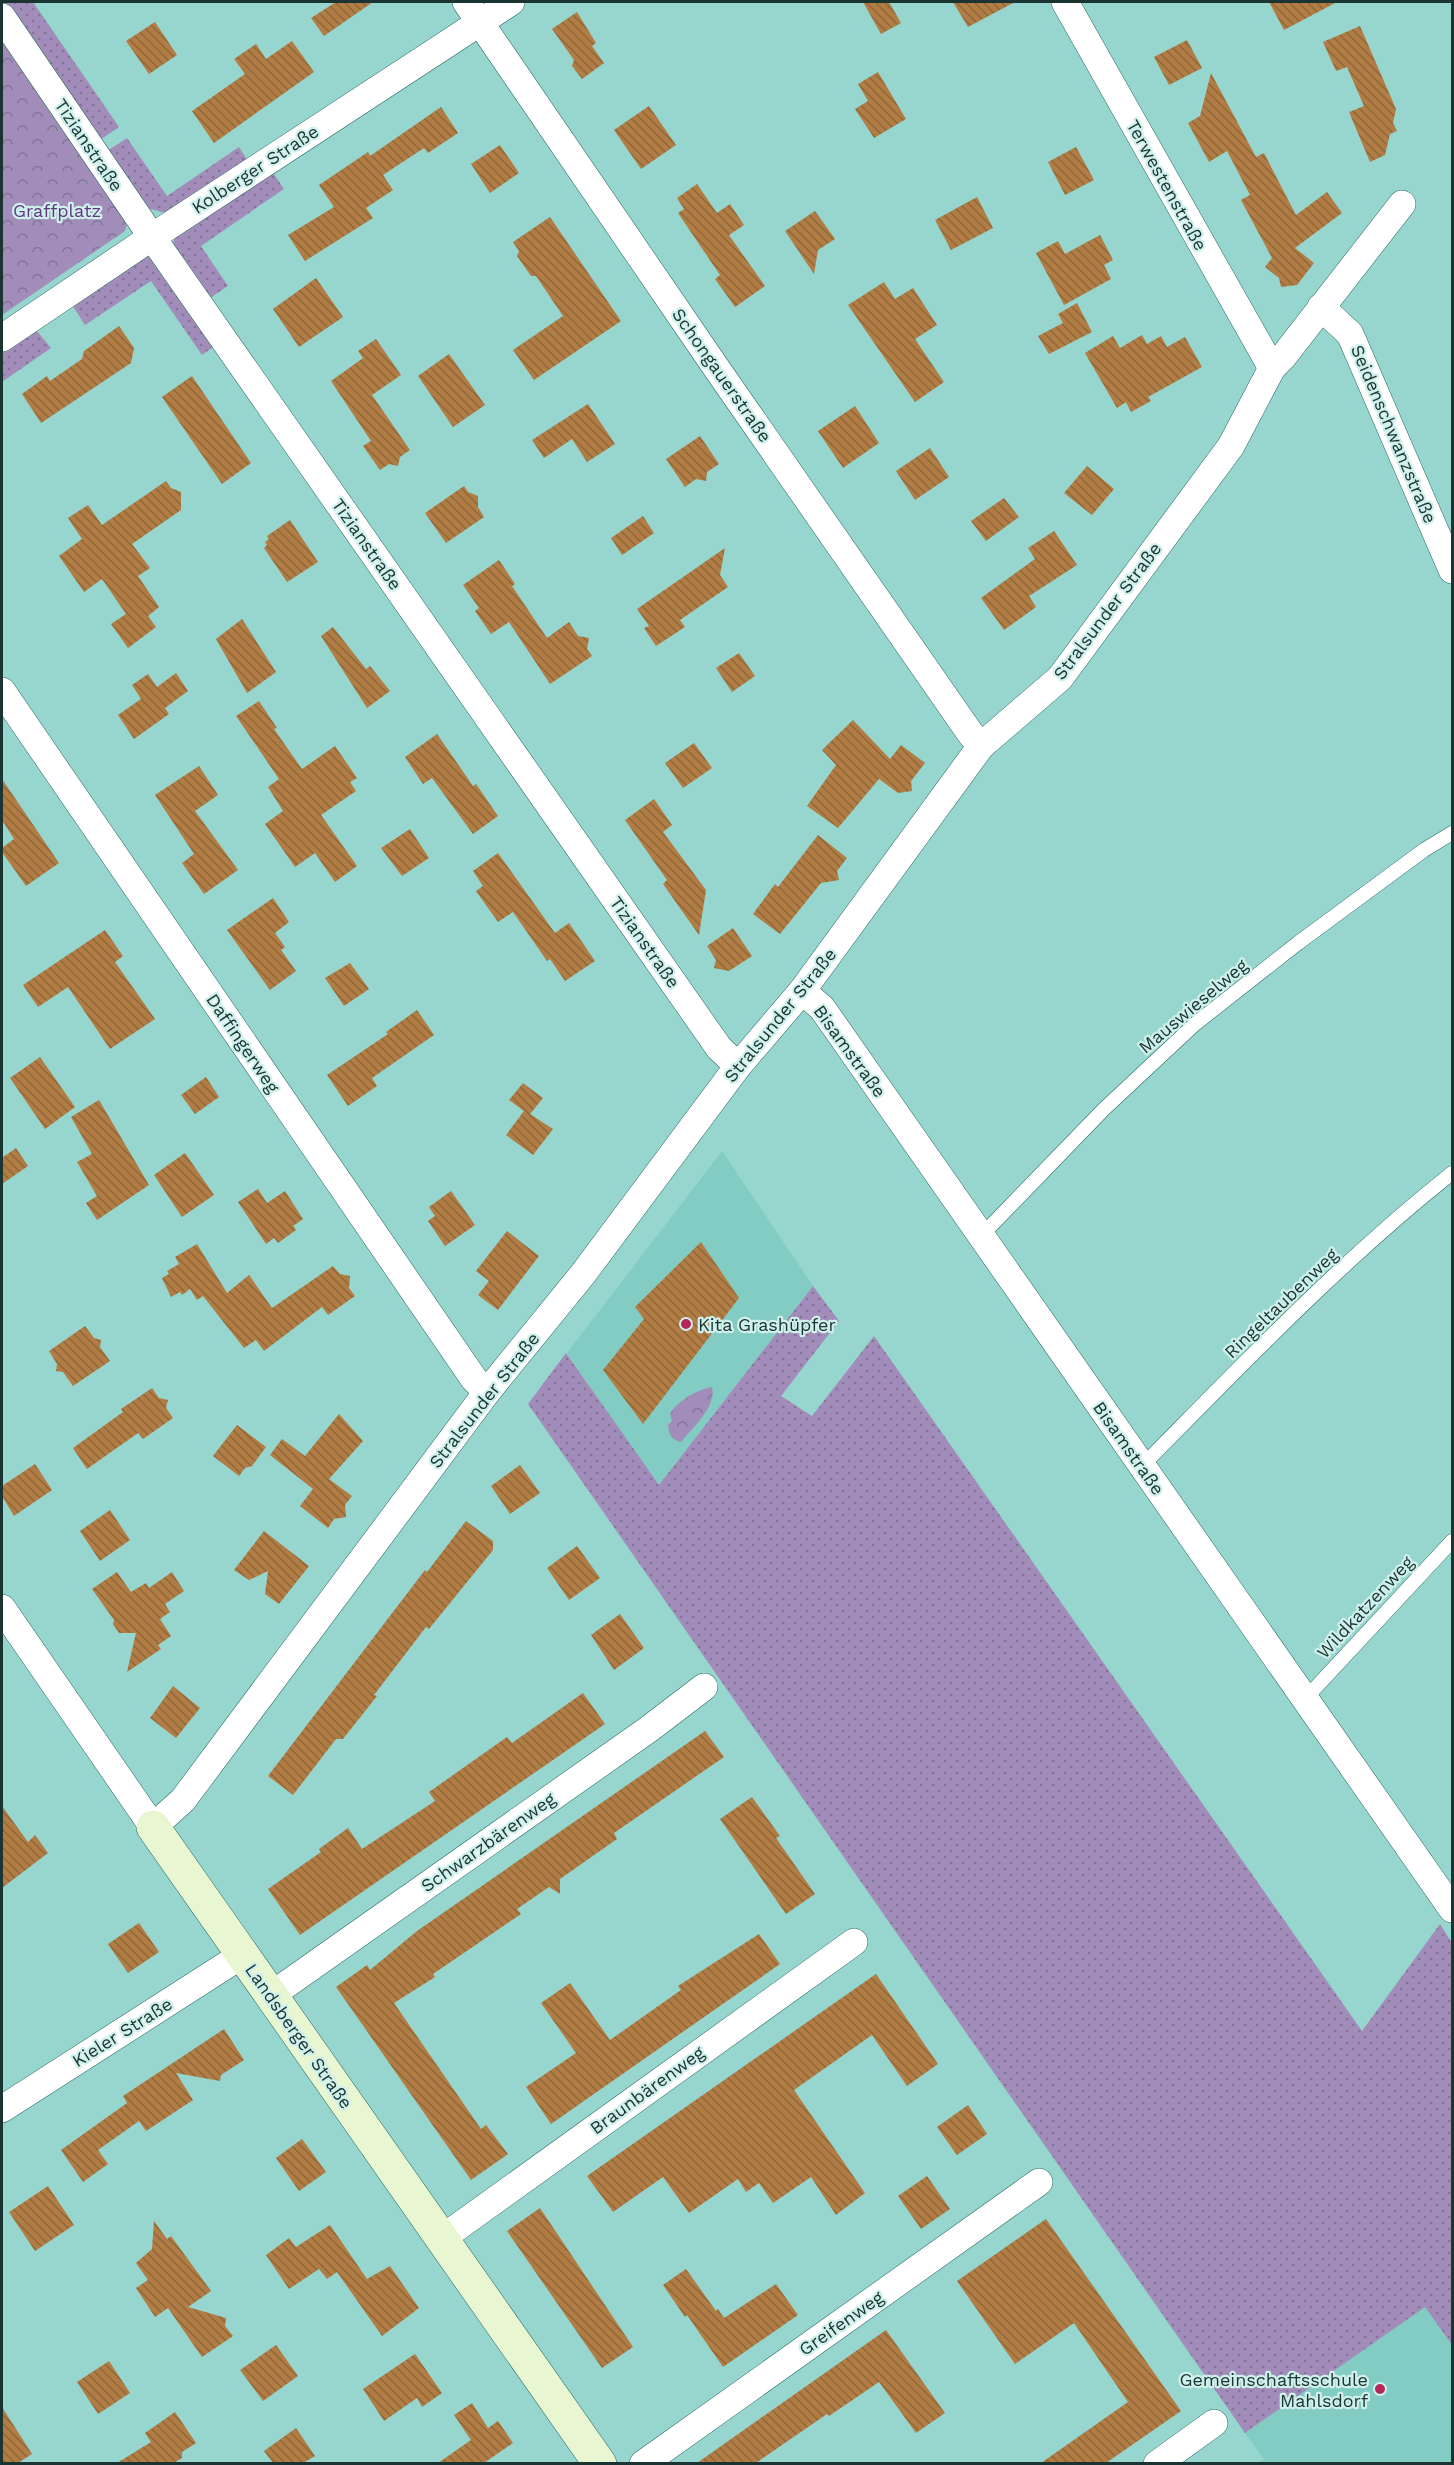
<svg xmlns="http://www.w3.org/2000/svg" width="1454" height="2465" font-family="'Work Sans',sans-serif">
<style>
.built{fill:#82ccc4}
.grass{fill:url(#grass-dots)}
.forest{fill:url(#forest-crowns)}
.building{fill:url(#building-back-hatch)}
.lines{fill:none;stroke-linecap:round;stroke-linejoin:round}
.lane-casing{stroke:#296a64;stroke-width:15}
.street-casing{stroke:#296a64;stroke-width:28}
.secondary-casing{stroke:#296a64;stroke-width:34}
.lane{stroke:#fff;stroke-width:14}
.street{stroke:#fff;stroke-width:27}
.secondary{stroke:#e8f6d2;stroke-width:33}
.poi-dot{fill:#b62757;stroke:#d0f0eb;stroke-width:2}
.labels{text-anchor:middle;dominant-baseline:central;stroke-width:4.5;stroke-linejoin:round;paint-order:stroke}
.street-label{font-size:18px;fill:#1a3432;stroke:#d0f0eb}
.park-label{font-size:18px;fill:#613784;stroke:#d0f0eb}
.poi-label{font-size:18px;fill:#1a3432;stroke:#d0f0eb;text-anchor:start}
</style>
<defs>
<pattern id="grass-dots" width="8" height="8" patternUnits="userSpaceOnUse" patternTransform="scale(1.5)"><rect width="8" height="8" fill="#a28dba"/><path d="M2 2h.1M6 6h.1" fill="none" stroke="#837498" stroke-width="1.8" stroke-linecap="round"/></pattern>
<pattern id="forest-crowns" width="20" height="18" patternUnits="userSpaceOnUse" patternTransform="scale(1.5)"><rect width="20" height="18" fill="#a28dba"/><path d="M2 6a3 3 0 1 1 6 0M12 15a3 3 0 1 1 6 0" fill="none" stroke="#837498"/></pattern>
<pattern id="building-back-hatch" width="6" height="6" patternUnits="userSpaceOnUse" patternTransform="scale(1.5)"><rect width="6" height="6" fill="#b17d44"/><path d="M-1 5l2 2M0 0l6 6M5-1l2 2" fill="none" stroke="#8f6739"/></pattern>
</defs>
<rect width="100%" height="100%" fill="#96d6ce"/>
<g class="built">
<polygon points="722,1151 813,1286 658,1486 567,1353"/>
<polygon points="1425,2306 1452,2345 1452,2463 1258,2463 1264,2459 1245,2433"/>
</g>
<g class="grass">
<polygon points="3,2 33,2 119,127 97,142"/>
<polygon points="127,138 167,196 239,147 249,163 166,213 142,207 104,153"/>
<polygon points="269,167 284,189 201,246 228,286 210,298 173,244 176,234"/>
<polygon points="148,256 157,260 219,343 202,355 151,281 85,325 71,303"/>
<polygon points="36,330 51,348 2,382 2,353"/>
<polygon points="813,1286 839,1321 781,1396 812,1416 874,1336 1362,2031 1440,1924 1452,1943 1452,2345 1425,2307 1245,2433 528,1404 566,1353 659,1485"/>
</g>
<g class="forest">
<polygon points="2,37 129,217 125,231 2,315"/>
<path d="M 712,1387 C 717,1407 692,1428 681,1442 C 671,1440 669,1434 668,1425 L 672,1421 L 670,1414 C 676,1402 698,1389 712,1387 Z"/>
</g>
<g class="building">
<polygon points="336,2 373,2 324,36 311,18"/>
<polygon points="863,2 889,2 901,23 881,34"/>
<polygon points="953,2 1015,2 968,27"/>
<polygon points="1269,2 1337,2 1284,30"/>
<polygon points="577,12 596,43 592,46 604,63 582,79 572,66 574,60 552,29"/>
<polygon points="155,22 177,55 149,74 126,41"/>
<polygon points="1360,26 1396,109 1393,123 1397,131 1390,134 1385,155 1370,162 1349,112 1364,106 1347,67 1336,71 1323,42"/>
<polygon points="1187,40 1202,68 1169,85 1154,57"/>
<polygon points="292,41 314,72 214,143 192,111 245,74 234,59 256,44 266,59"/>
<polygon points="878,72 906,119 874,138 855,109 868,101 858,84"/>
<polygon points="1211,73 1256,157 1264,153 1296,215 1327,192 1342,213 1295,248 1314,263 1297,285 1281,287 1279,278 1265,267 1272,258 1241,200 1250,195 1227,151 1209,162 1188,123 1200,116"/>
<polygon points="649,106 676,145 641,169 614,130"/>
<polygon points="441,107 458,133 428,153 424,148 383,175 393,190 366,208 373,218 305,261 288,235 334,207 319,185 368,152 370,156"/>
<polygon points="500,145 519,173 490,193 471,164"/>
<polygon points="1076,147 1094,180 1065,195 1048,162"/>
<polygon points="697,184 717,213 730,204 744,225 729,235 765,286 735,307 715,279 720,275 678,213 684,209 677,198"/>
<polygon points="977,197 993,228 951,250 935,220"/>
<polygon points="815,211 835,239 818,250 814,274 785,231"/>
<polygon points="550,217 621,321 534,380 513,350 563,316 536,276 531,276 517,256 519,251 513,242"/>
<polygon points="1100,235 1113,260 1104,265 1111,279 1064,305 1036,253 1058,241 1065,254"/>
<polygon points="316,278 343,317 299,347 273,309"/>
<polygon points="884,282 895,299 913,288 937,325 915,339 944,382 915,402 848,305"/>
<polygon points="1077,303 1092,332 1049,354 1038,336 1063,323 1058,314"/>
<polygon points="119,326 134,348 131,363 41,423 22,394 47,376 50,381 82,359 84,351"/>
<polygon points="1142,335 1147,344 1161,336 1167,347 1185,337 1202,367 1148,397 1151,401 1131,412 1126,402 1117,408 1085,353 1113,336 1120,348"/>
<polygon points="376,339 401,375 372,395 410,450 400,457 398,466 389,464 380,470 363,446 371,441 331,381 363,358 358,351"/>
<polygon points="449,354 485,405 453,427 418,376"/>
<polygon points="192,376 251,463 222,484 162,397"/>
<polygon points="588,404 615,444 587,462 572,439 544,458 532,440"/>
<polygon points="855,406 879,443 843,468 818,431"/>
<polygon points="700,436 719,464 707,472 706,481 696,479 685,487 666,459"/>
<polygon points="930,448 949,477 915,500 896,471"/>
<polygon points="1087,466 1114,489 1092,515 1064,493"/>
<polygon points="166,481 171,488 181,492 181,510 132,544 150,568 138,576 159,607 148,616 156,627 128,648 111,624 126,614 102,579 84,592 59,556 82,539 68,518 88,505 102,525"/>
<polygon points="464,486 468,492 478,496 478,507 484,517 446,543 425,513"/>
<polygon points="1004,498 1019,517 986,541 971,521"/>
<polygon points="643,516 654,533 622,555 611,538"/>
<polygon points="290,520 318,562 287,582 264,548 267,545 265,542 269,539 267,536"/>
<polygon points="1054,531 1077,565 1029,596 1036,607 1004,630 981,598 1035,559 1028,548"/>
<polygon points="725,548 720,575 728,587 680,620 685,627 656,646 644,628 649,626 637,609"/>
<polygon points="499,560 515,584 512,586 547,638 569,622 578,636 589,638 587,649 592,656 550,684 509,622 491,634 475,611 479,608 463,585"/>
<polygon points="242,619 276,672 247,693 216,639"/>
<polygon points="333,627 366,669 370,666 390,691 367,708 321,636"/>
<polygon points="739,653 755,676 732,692 716,668"/>
<polygon points="176,673 188,691 165,708 169,714 134,739 118,715 141,699 132,685 148,674 157,687"/>
<polygon points="259,701 277,728 274,729 302,769 335,746 357,778 350,782 356,791 321,815 357,866 335,882 315,853 295,867 265,824 283,811 268,787 279,779 236,716"/>
<polygon points="853,720 890,759 901,745 925,763 911,781 912,791 898,793 879,779 838,828 807,806 836,765 822,750"/>
<polygon points="437,734 473,786 476,784 498,816 473,834 432,778 423,784 405,757"/>
<polygon points="694,743 712,768 683,788 665,763"/>
<polygon points="199,766 218,795 195,811 238,870 204,894 182,863 194,854 155,795"/>
<polygon points="2,779 59,863 26,886 2,852 2,848 14,839 2,820"/>
<polygon points="654,799 672,825 663,832 706,890 699,935 663,884 667,880 625,820"/>
<polygon points="410,829 429,858 402,876 381,848"/>
<polygon points="818,835 847,858 837,871 839,880 821,883 780,934 753,914 775,884 778,887"/>
<polygon points="498,853 555,933 569,923 595,961 565,981 550,959 547,961 513,912 498,922 476,891 483,886 473,871"/>
<polygon points="273,898 289,922 275,933 285,947 281,950 296,971 270,990 227,930"/>
<polygon points="733,928 752,956 729,971 714,968 716,960 707,946"/>
<polygon points="105,930 123,956 115,962 155,1019 110,1049 68,987 38,1007 23,985"/>
<polygon points="350,963 369,989 344,1006 325,978"/>
<polygon points="417,1010 434,1035 372,1078 377,1086 348,1106 327,1075 388,1034 386,1032"/>
<polygon points="40,1057 75,1107 45,1129 10,1078"/>
<polygon points="206,1077 219,1097 195,1114 181,1095"/>
<polygon points="523,1083 543,1098 530,1114 553,1129 533,1155 506,1135 524,1111 509,1100"/>
<polygon points="99,1100 149,1185 97,1220 86,1203 97,1196 77,1162 92,1154 71,1117"/>
<polygon points="16,1148 28,1166 2,1184 2,1158"/>
<polygon points="185,1153 214,1195 182,1217 154,1175"/>
<polygon points="258,1189 267,1203 285,1191 303,1219 293,1226 296,1230 278,1243 274,1238 266,1244 238,1202"/>
<polygon points="451,1191 475,1225 445,1246 428,1221 435,1216 429,1207"/>
<polygon points="507,1231 539,1256 498,1310 478,1295 489,1281 476,1271"/>
<polygon points="701,1242 739,1298 643,1424 603,1370 644,1319 635,1307"/>
<polygon points="197,1244 227,1293 249,1275 272,1308 333,1266 340,1274 350,1276 349,1288 355,1296 328,1315 322,1307 264,1351 256,1340 244,1348 203,1296 197,1300 190,1289 182,1295 180,1292 171,1297 162,1278 169,1274 167,1271 179,1264 175,1257"/>
<polygon points="85,1326 94,1338 101,1340 100,1347 110,1361 73,1386 63,1372 56,1371 57,1364 49,1351"/>
<polygon points="152,1388 159,1398 168,1400 166,1408 173,1418 143,1439 138,1433 87,1469 73,1448 123,1412 121,1409"/>
<polygon points="339,1414 363,1441 329,1479 352,1496 345,1505 346,1517 334,1519 328,1528 300,1506 313,1489 270,1455 282,1439 305,1456"/>
<polygon points="237,1425 266,1447 252,1466 245,1468 239,1476 213,1456"/>
<polygon points="35,1464 52,1490 14,1516 2,1496 2,1486"/>
<polygon points="520,1465 540,1493 510,1514 491,1486"/>
<polygon points="110,1510 130,1540 100,1561 80,1531"/>
<polygon points="466,1521 493,1541 493,1550 429,1629 426,1627 374,1695 377,1696 343,1739 336,1739 293,1795 268,1776 425,1570 427,1572"/>
<polygon points="264,1531 309,1566 279,1604 265,1594 268,1571 249,1580 234,1570"/>
<polygon points="577,1546 600,1578 569,1600 547,1568"/>
<polygon points="117,1572 131,1592 146,1583 149,1588 172,1572 184,1591 165,1604 170,1612 160,1619 171,1636 158,1645 161,1649 127,1672 136,1633 119,1633 113,1624 114,1620 92,1589"/>
<polygon points="620,1614 644,1648 614,1670 591,1635"/>
<polygon points="173,1686 200,1708 176,1738 150,1718"/>
<polygon points="583,1693 605,1724 300,1935 268,1889 321,1852 319,1849 348,1828 362,1849 435,1801 429,1792 507,1737 512,1743"/>
<polygon points="705,1731 724,1757 614,1833 617,1839 560,1879 560,1894 549,1887 517,1909 521,1914 433,1974 435,1977 394,2003 481,2129 486,2125 508,2154 471,2180 336,1987 367,1965 370,1970 417,1931"/>
<polygon points="752,1797 780,1836 776,1838 815,1894 786,1914 720,1819"/>
<polygon points="2,1806 28,1842 35,1835 48,1853 2,1888"/>
<polygon points="139,1923 159,1952 128,1973 108,1944"/>
<polygon points="759,1934 780,1964 551,2124 526,2087 576,2053 541,2003 570,1983 610,2040 681,1990 678,1986"/>
<polygon points="876,1974 938,2064 907,2086 872,2035 794,2090 865,2193 836,2215 811,2177 773,2203 759,2183 746,2192 738,2179 689,2213 663,2177 613,2212 587,2176"/>
<polygon points="224,2029 244,2060 221,2075 220,2081 176,2073 193,2100 146,2131 139,2121 98,2150 108,2164 83,2182 61,2150 127,2103 123,2096"/>
<polygon points="968,2105 987,2134 957,2155 937,2127"/>
<polygon points="302,2139 326,2172 299,2191 276,2158"/>
<polygon points="927,2176 950,2209 921,2229 898,2196"/>
<polygon points="48,2186 74,2225 35,2251 9,2212"/>
<polygon points="540,2208 633,2347 602,2368 507,2231"/>
<polygon points="1046,2219 1181,2411 1106,2463 1041,2463 1128,2402 1074,2323 1015,2364 957,2281"/>
<polygon points="154,2221 167,2239 171,2236 211,2291 188,2307 226,2318 225,2326 233,2336 202,2357 168,2308 155,2317 136,2288 148,2280 136,2263 152,2249"/>
<polygon points="330,2225 367,2279 390,2266 419,2308 382,2336 337,2272 327,2279 319,2269 289,2289 266,2255 289,2238 296,2247"/>
<polygon points="686,2269 716,2311 718,2309 724,2318 776,2284 798,2315 723,2367 687,2315 685,2317 663,2285"/>
<polygon points="886,2330 945,2413 916,2433 879,2382 829,2416 827,2414 756,2463 697,2463"/>
<polygon points="276,2345 298,2376 263,2401 240,2370"/>
<polygon points="415,2354 442,2393 422,2407 417,2398 384,2421 363,2389"/>
<polygon points="109,2361 130,2393 98,2414 77,2382"/>
<polygon points="472,2403 488,2428 498,2421 513,2443 484,2463 438,2463 471,2440 454,2415"/>
<polygon points="2,2407 32,2454 18,2463 2,2463"/>
<polygon points="175,2412 196,2443 182,2452 182,2458 174,2463 117,2463 151,2442 145,2433"/>
<polygon points="296,2428 315,2456 303,2463 273,2463 264,2451"/>
</g>
<g class="lines">
<defs>
<g id="lane">
<polyline points="981,1236 1104,1109 1195,1024 1298,943 1424,850 1452,833"/>
<path d="M 1142,1466 C 1242,1365 1340,1262 1452,1173"/>
<polyline points="1305,1699 1452,1541"/>
</g>
<g id="street">
<polyline points="466,2 717,369 970,733 981,746"/>
<polyline points="1065,2 1272,368"/>
<polyline points="2,17 152,237 719,1048 738,1066"/>
<polyline points="1321,307 1350,334 1452,570"/>
<polyline points="2,338 152,237 511,2"/>
<polyline points="2,691 474,1379 487,1392"/>
<polyline points="802,991 822,1008 1452,1909"/>
<polyline points="2,1608 153,1827 183,1800 487,1392 583,1274 738,1066 802,991 981,746 1060,678 1231,446 1272,368 1283,357 1402,204"/>
<polyline points="270,1996 649,1729 704,1687"/>
<polyline points="2,2109 242,1955"/>
<polyline points="441,2239 854,1942"/>
<polyline points="643,2464 1039,2182"/>
<polyline points="1157,2464 1214,2423"/>
</g>
<polyline id="secondary" points="153,1827 600,2464"/>
</defs>
<use href="#lane" class="lane-casing"/>
<use href="#street" class="street-casing"/>
<use href="#secondary" class="secondary-casing"/>
<use href="#lane" class="lane"/>
<use href="#street" class="street"/>
<use href="#secondary" class="secondary"/>
</g>
<g class="poi-dot">
<circle cx="686" cy="1324" r="6"/>
<circle cx="1380" cy="2389" r="6"/>
</g>
<g class="labels">
<g class="street-label">
<text transform="translate(89 145) rotate(56)">Tizianstraße</text>
<text transform="translate(255 169) rotate(-33)">Kolberger Straße</text>
<text transform="translate(1167 185) rotate(61)">Terwestenstraße</text>
<text transform="translate(722 375) rotate(55)">Schongauerstraße</text>
<text transform="translate(1394 434) rotate(67)">Seidenschwanzstraße</text>
<text transform="translate(367 544) rotate(55)">Tizianstraße</text>
<text transform="translate(1107 611) rotate(-53)">Stralsunder Straße</text>
<text transform="translate(645 942) rotate(55)">Tizianstraße</text>
<text transform="translate(1193 1006) rotate(-40)">Mauswieselweg</text>
<text transform="translate(780 1015) rotate(-51)">Stralsunder Straße</text>
<text transform="translate(243 1043) rotate(56)">Daffingerweg</text>
<text transform="translate(850 1051) rotate(54)">Bisamstraße</text>
<text transform="translate(1281 1303) rotate(-44)">Ringeltaubenweg</text>
<text transform="translate(484 1400) rotate(-52)">Stralsunder Straße</text>
<text transform="translate(1129 1448) rotate(55)">Bisamstraße</text>
<text transform="translate(1365 1607) rotate(-47)">Wildkatzenweg</text>
<text transform="translate(488 1842) rotate(-35)">Schwarzbärenweg</text>
<text transform="translate(122 2032) rotate(-32)">Kieler Straße</text>
<text transform="translate(299 2036) rotate(55)">Landsberger Straße</text>
<text transform="translate(647 2090) rotate(-36)">Braunbärenweg</text>
<text transform="translate(841 2323) rotate(-35)">Greifenweg</text>
</g>
<g class="park-label">
<text x="57" y="210">Graffplatz</text>
</g>
<g class="poi-label">
<text x="698" y="1324">Kita Grashüpfer</text>
<text x="1368" y="2379" text-anchor="end">Gemeinschaftsschule<tspan x="1368" dy="21">Mahlsdorf</tspan></text>
</g>
</g>
<rect width="1454" height="2465" fill="none" stroke="#1a3432" stroke-width="6"/>
</svg>
